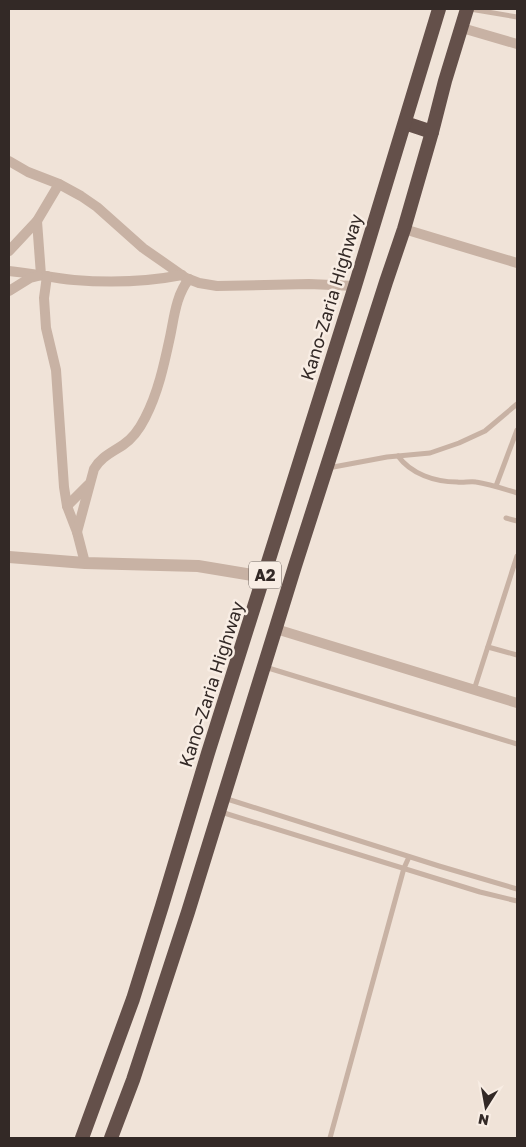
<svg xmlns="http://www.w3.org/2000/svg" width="526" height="1147" font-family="'Golos Text',sans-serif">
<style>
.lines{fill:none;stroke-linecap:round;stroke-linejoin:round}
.service{stroke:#c8b2a4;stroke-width:5}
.minor{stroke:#c8b2a4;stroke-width:10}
.tertiary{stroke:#c8b2a4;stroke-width:12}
.trunk{stroke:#64504a;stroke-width:14}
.labels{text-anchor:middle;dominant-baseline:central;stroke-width:5;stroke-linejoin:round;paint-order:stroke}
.shield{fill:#f8ede4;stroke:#6e645f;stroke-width:1}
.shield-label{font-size:16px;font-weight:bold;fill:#332926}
.street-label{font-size:18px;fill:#332926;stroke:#f8ede4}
</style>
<rect width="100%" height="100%" fill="#f0e3d8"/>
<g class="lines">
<g class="service">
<polyline points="470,9 517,17"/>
<path d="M 398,456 C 411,474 435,482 457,482 C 463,483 470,481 476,482 C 490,484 504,489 517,493"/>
<polyline points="328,468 387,457 430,453 459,443 485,431 517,404"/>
<polyline points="496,486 517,430"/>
<polyline points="506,518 517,521"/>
<polyline points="488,647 517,655"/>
<polyline points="265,667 517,744"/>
<polyline points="474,690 517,556"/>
<polyline points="224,798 439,866 517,889"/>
<polyline points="221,812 480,892 517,901"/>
<polyline points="330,1138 404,868 409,857"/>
</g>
<g class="minor">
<polyline points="462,28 517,44"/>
<polyline points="9,161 28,172 59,184 81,196 97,207 143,248 186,278 199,283 217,286 309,284 355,286"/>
<polyline points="37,221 41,275"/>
<polyline points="404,229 517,263"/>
<polyline points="9,251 37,221 59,184"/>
<path d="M 9,271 C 31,273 52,278 74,280 C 110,283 146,282 182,275"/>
<polyline points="47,276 44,298 46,328 56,370 64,487 67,506 77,532 85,563"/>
<polyline points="9,291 30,278 38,276"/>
<polyline points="67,506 88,485"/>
<path d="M 77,532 L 94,469 C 101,457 111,453 123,445 C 132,439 140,428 145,418 C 158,393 164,365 170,337 C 174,318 176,295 189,279"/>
<polyline points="276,629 517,703"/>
</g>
<polyline class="tertiary" points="9,557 85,563 198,566 264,577"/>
<g class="trunk">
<polyline points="405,123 432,132"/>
<polyline points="82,1138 133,999 162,906 208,753 355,286 439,9"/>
<polyline points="111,1138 133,1080 188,912 295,566 386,282 404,229 432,132 445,81 467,9"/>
</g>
</g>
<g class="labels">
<rect class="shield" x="249" y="561.5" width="32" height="27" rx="4"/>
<g class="shield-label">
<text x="265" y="575">A2</text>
</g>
<g class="street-label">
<text transform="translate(331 297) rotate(-73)">Kano-Zaria Highway</text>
<text transform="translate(211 684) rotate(-72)">Kano-Zaria Highway</text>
</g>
</g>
<rect width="526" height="1147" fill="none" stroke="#332926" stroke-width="20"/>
<g transform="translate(486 1107) rotate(191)" stroke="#f8ede4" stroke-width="4" paint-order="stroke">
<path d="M0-4L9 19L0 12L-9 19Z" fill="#332926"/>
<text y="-8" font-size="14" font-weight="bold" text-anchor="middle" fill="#332926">N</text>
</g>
</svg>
